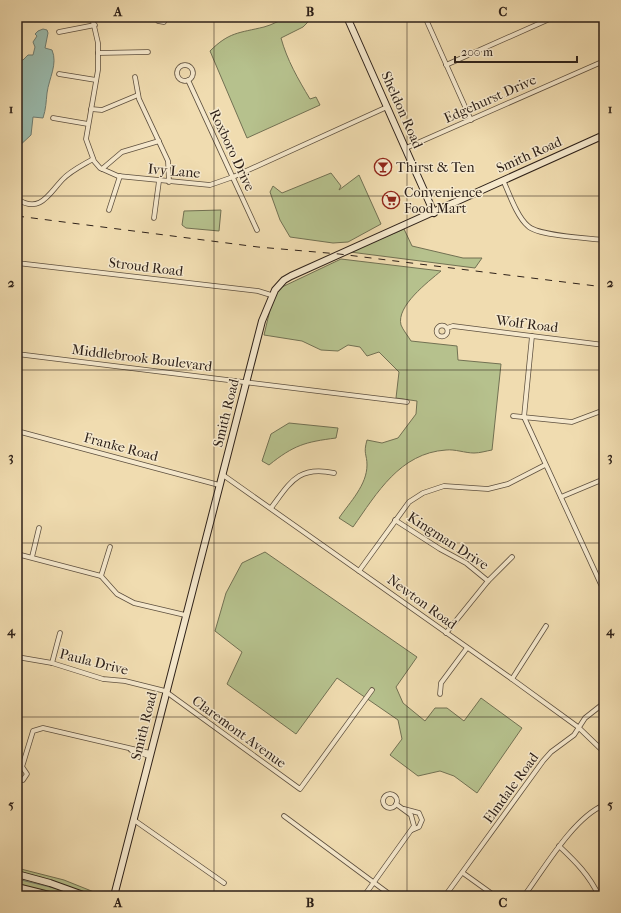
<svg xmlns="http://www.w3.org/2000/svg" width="621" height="913" font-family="'IM FELL French Canon',serif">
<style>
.green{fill:#b6c18d;stroke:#727153}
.water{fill:#9abbae;stroke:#6f7d72}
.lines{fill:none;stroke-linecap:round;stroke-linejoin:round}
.stream{stroke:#6f7d72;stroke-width:1}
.street-casing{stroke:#5e503f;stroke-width:5.5}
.secondary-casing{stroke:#2e2119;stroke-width:8}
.street{stroke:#f5e8cc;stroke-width:4}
.secondary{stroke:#f5e8cc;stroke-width:6}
.rail{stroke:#2e2119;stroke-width:1;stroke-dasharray:7 7;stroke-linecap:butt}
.grid{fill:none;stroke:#2e2119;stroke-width:1;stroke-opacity:0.55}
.labels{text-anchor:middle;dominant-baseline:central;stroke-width:3;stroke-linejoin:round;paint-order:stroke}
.street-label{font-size:14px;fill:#2e2119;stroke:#f5e8cc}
.poi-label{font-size:14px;fill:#2e2119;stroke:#f5e8cc;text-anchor:start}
.neatline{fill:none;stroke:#2e2119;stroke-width:1.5}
.grid-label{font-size:13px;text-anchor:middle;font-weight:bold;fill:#2e2119}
</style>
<rect width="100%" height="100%" fill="#f0dcb0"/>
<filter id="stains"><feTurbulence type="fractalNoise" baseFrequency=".005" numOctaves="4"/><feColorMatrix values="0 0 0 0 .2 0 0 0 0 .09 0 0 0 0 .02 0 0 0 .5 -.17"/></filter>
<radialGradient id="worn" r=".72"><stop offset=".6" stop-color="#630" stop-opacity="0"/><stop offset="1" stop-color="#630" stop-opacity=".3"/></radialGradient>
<g class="green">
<path d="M 288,17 L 313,17 L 303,27 L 281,38 C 287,60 298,79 310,99 L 316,97 L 320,105 L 247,138 L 210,51 C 229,32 239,33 264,27 C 272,25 280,20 288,17 Z"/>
<polygon points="331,173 341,186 339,190 359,175 381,224 348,242 333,243 290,237 280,220 270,192 273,186 282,193"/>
<polygon points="221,210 219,231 186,228 182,225 184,211"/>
<polygon points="404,229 412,246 463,258 482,258 475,268 350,252"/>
<path d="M 341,259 L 441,271 C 428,282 396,306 401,325 C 403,330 408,336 411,341 L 457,346 L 458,360 L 501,364 L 492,450 C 486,451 480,453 474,453 C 465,453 455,449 446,450 C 400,453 377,493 353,527 L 339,518 C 350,502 367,485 367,465 C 367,454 363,454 367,440 L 382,443 L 398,438 L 416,414 L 417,401 L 396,398 L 399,372 L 379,352 L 367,356 L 360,347 L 348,345 L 338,351 L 321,350 L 302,341 L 264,335 L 274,293 L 282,287 Z"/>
<path d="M 289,423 L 338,428 L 336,438 C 305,442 294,445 269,465 L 262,461 L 271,434 Z"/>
<polygon points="265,552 417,657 396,687 403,703 425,721 435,708 447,708 464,721 481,698 522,728 477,793 454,776 440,771 418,776 390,755 402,739 398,720 337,678 296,734 227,684 242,652 215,631 226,593 242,563"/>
<polygon points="17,868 64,880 104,896 27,896 17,894"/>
</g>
<path class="water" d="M 43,29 L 47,30 L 48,33 L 45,48 L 52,50 C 58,64 49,78 47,93 C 46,102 46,109 43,118 L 33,117 L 31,135 L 17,148 L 17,60 L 23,60 L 28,55 L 33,55 L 35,47 L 33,42 L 37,36 L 35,34 L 38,31 Z"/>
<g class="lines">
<polyline class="stream" points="17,879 54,888"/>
<defs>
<g id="street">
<polyline points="92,17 98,43 98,70 86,139 94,161 100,168 118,176 210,185 233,177 387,107"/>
<polyline points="156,17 158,21 164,22 166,17"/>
<polyline points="425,17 471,120"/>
<polyline points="59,32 95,25"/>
<polyline points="98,53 148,52"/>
<polyline points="446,65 554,17"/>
<circle cx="185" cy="73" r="8"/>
<polyline points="59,74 96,80"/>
<polyline points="135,77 139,99 168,161 169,182"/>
<polyline points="188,80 257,230"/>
<polyline points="91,109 102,110 138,95"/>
<polyline points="53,118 88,124"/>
<polyline points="406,148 604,61"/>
<polyline points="102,169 122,152 159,141"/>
<path d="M 503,180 C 509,193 517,217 528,226 C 538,236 588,238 604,240"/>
<path d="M 17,199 C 40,214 49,194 62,180 C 70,171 83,165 93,159"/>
<polyline points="109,210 120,176"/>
<polyline points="154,218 159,181"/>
<polyline points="17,263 258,291 271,295"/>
<circle cx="442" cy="331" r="5.5"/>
<polyline points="447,328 453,326 604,345"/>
<polyline points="532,336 524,417 604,591"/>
<polyline points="17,354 407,402"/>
<polyline points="513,416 572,422 604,410"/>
<polyline points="17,431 219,485"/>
<polyline points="223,475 512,679 578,727 604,752"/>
<polyline points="561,497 604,479"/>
<path d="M 271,508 C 290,483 298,465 334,473"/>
<polyline points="395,520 440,549 466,563 488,581"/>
<polyline points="17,554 101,576 117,594 134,603 185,615"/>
<polyline points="32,557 39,528"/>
<polyline points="359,571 409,502 423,493 444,486 488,489 508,484 545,465"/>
<polyline points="101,576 110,547"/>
<polyline points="446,633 488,581 512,557"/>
<polyline points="17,657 52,663 103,679 125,681 165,691 300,789 372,690"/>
<polyline points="52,663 60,633"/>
<polyline points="512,679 546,626"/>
<polyline points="440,694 441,683 467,648"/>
<polyline points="131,750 149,756"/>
<polyline points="22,767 33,731 43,728 150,753"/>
<polyline points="17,768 23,768 27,774 23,780 17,779"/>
<circle cx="390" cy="801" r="7"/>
<polyline points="404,809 419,813 422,820 419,827 412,830"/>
<polyline points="284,816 392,896"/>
<polyline points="134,820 224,883"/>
<path d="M 559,846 C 576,862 589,875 599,896"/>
<polyline points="463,873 495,896"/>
<polyline points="364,896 414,826 411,815 396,804"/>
<polyline points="445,896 543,761 551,752 574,735 585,718 604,703"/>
<path d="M 524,896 C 544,869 573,818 604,805"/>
</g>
<g id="secondary">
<polyline points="347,17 434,213"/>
<polyline points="17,874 50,883 86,896"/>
<polyline points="17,887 53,896"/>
<polyline points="114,896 262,321 275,290 284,280 291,276 604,135"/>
</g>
</defs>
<use href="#street" class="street-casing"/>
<use href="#secondary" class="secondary-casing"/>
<use href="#street" class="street"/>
<use href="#secondary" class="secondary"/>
<polyline class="rail" points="17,216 258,247 339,254 604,287"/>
</g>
<path class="grid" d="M 214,17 L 214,896M 407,17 L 407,896M 17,196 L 604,196M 17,370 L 604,370M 17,543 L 604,543M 17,717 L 604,717"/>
<defs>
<symbol id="bar-ring" viewBox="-11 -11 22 22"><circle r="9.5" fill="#f5e8cc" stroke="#8f2418" stroke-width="1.5"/><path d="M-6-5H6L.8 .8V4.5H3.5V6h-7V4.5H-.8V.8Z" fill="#8f2418"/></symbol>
<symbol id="supermarket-ring" viewBox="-11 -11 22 22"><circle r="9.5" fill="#f5e8cc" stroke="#8f2418" stroke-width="1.5"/><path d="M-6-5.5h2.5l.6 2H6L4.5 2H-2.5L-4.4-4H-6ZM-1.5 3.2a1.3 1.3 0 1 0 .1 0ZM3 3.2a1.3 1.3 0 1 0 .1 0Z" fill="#8f2418"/></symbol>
</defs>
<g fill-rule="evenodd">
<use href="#bar-ring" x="373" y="157" width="20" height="20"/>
<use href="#supermarket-ring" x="381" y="190" width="20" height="20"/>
</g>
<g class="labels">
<g class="street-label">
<text transform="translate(490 99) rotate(-24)">Edgehurst Drive</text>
<text transform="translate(402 110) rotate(66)">Sheldon Road</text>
<text transform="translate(232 150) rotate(65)">Roxboro Drive</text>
<text transform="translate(529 155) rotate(-24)">Smith Road</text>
<text transform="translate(174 171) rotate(5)">Ivy Lane</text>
<text transform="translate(146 267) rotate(7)">Stroud Road</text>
<text transform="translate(527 324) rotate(7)">Wolf Road</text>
<text transform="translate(142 358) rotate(7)">Middlebrook Boulevard</text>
<text transform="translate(226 413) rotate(-76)">Smith Road</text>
<text transform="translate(121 447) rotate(15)">Franke Road</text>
<text transform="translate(448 541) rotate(33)">Kingman Drive</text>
<text transform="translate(422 602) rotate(36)">Newton Road</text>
<text transform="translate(94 662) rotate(14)">Paula Drive</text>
<text transform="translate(144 726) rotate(-76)">Smith Road</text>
<text transform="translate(239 732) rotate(36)">Claremont Avenue</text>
<text transform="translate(511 788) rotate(-54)">Elmdale Road</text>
</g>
<g class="poi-label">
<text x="396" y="167">Thirst &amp; Ten</text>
<text x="404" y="192">Convenience<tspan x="404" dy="16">Food Mart</tspan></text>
</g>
</g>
<rect width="621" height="913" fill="none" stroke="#f0dcb0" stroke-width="44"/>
<path d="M455 56v6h122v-6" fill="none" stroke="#2e2119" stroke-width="2"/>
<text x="461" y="56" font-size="12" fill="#2e2119" stroke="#f5e8cc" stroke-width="3" paint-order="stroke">200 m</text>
<rect x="22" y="22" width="577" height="869" class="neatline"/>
<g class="grid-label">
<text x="118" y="16">A</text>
<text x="310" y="16">B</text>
<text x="503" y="16">C</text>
<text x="11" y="113">1</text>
<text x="610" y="113">1</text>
<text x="11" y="287">2</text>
<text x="610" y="287">2</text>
<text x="11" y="461">3</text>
<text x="610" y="461">3</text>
<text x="11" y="635">4</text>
<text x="610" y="635">4</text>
<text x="11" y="809">5</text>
<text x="610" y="809">5</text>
<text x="118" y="907">A</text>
<text x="310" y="907">B</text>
<text x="503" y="907">C</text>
</g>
<rect width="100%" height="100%" filter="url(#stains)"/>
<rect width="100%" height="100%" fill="url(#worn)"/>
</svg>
